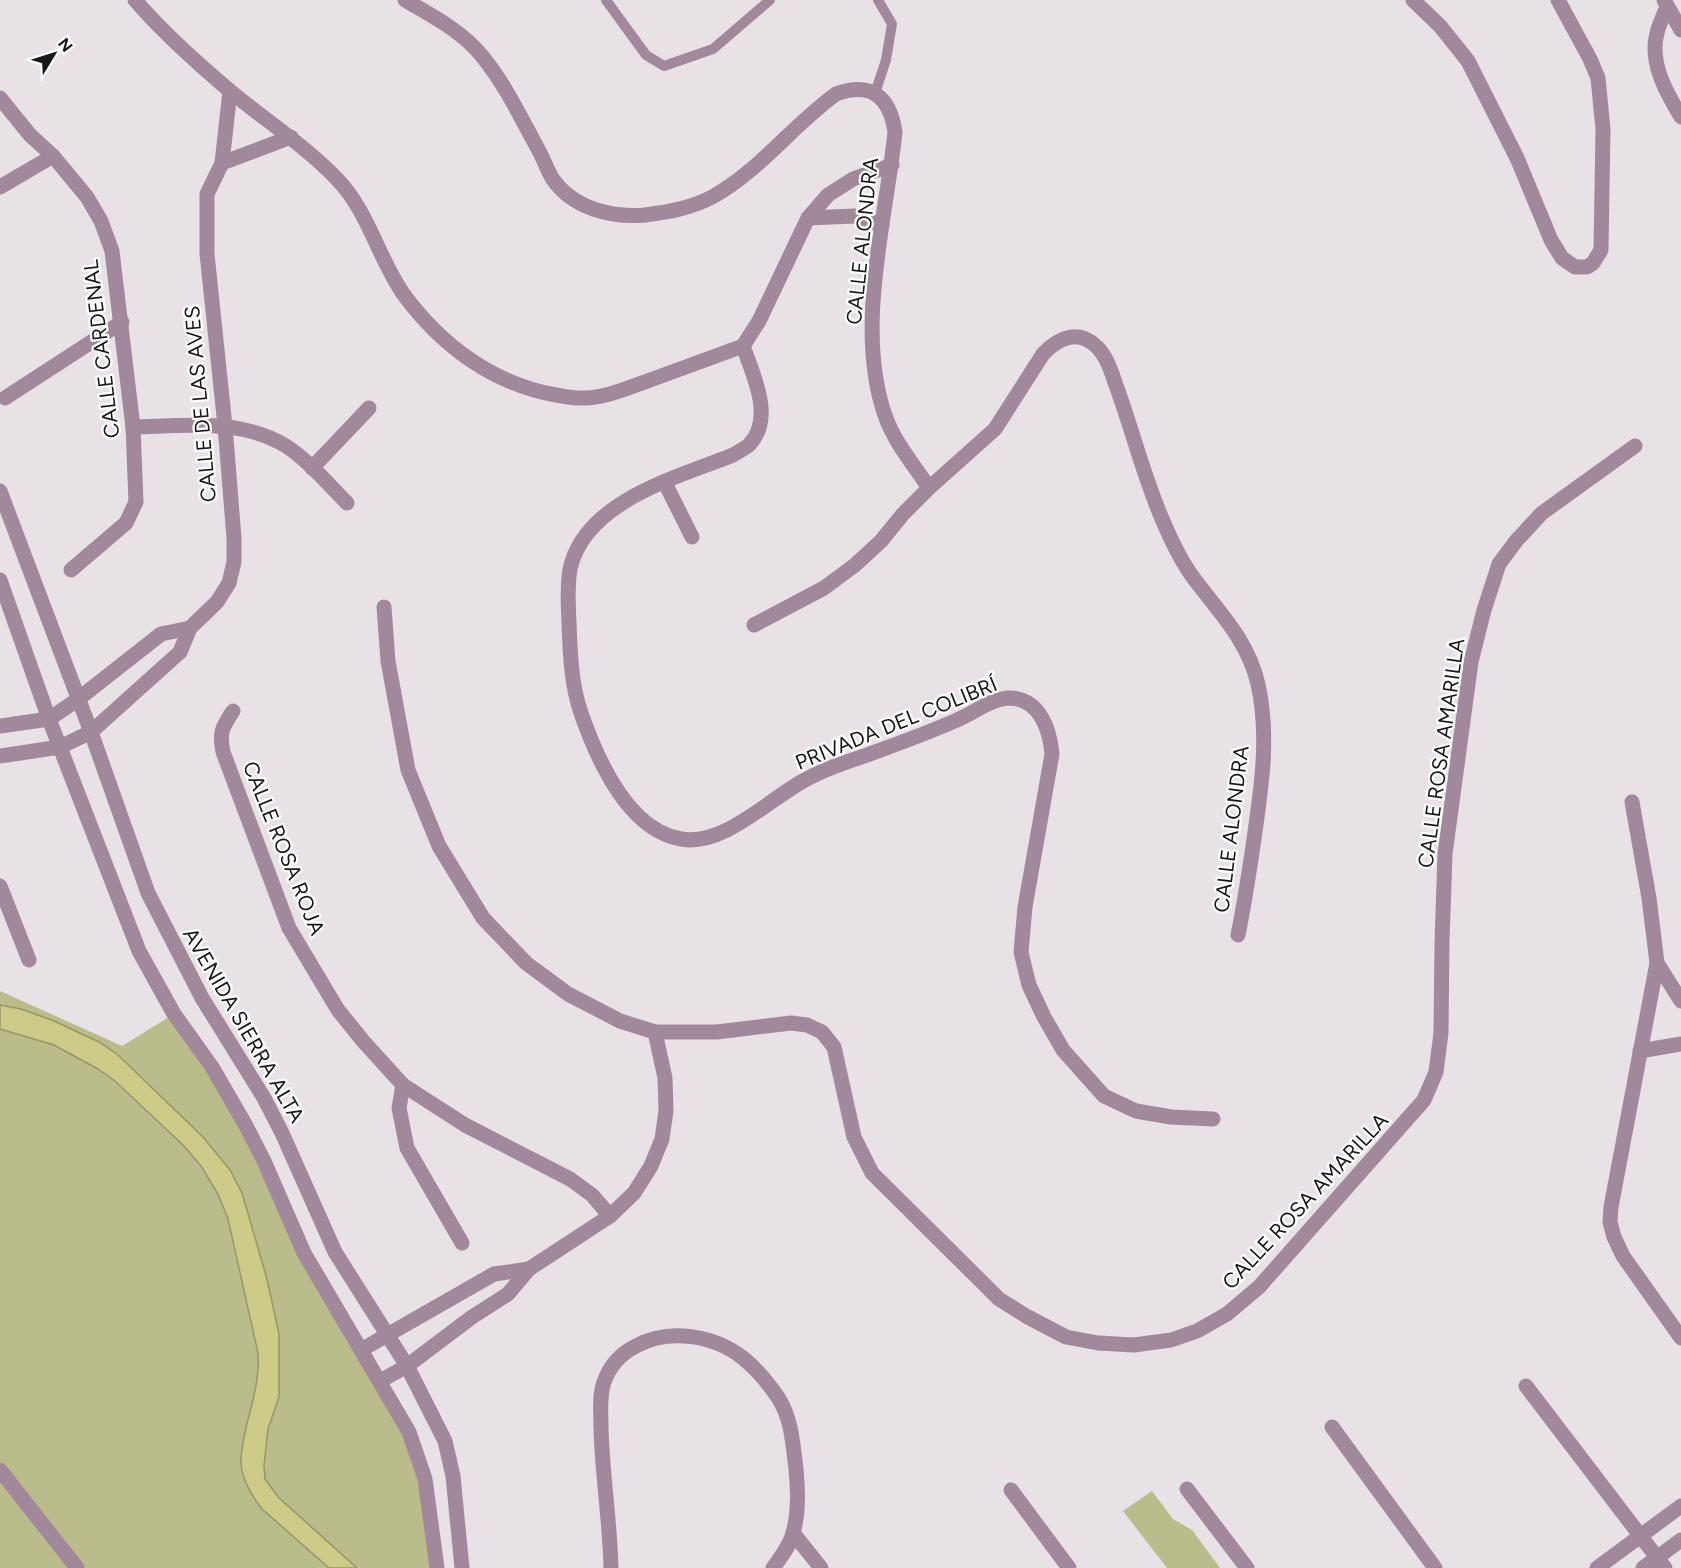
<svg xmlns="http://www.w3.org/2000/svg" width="1681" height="1568" font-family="Figtree,sans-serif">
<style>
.green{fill:#bbbc8c}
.water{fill:#cc8;stroke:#969666;stroke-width:1.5}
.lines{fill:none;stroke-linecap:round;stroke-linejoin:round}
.service{stroke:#a1899b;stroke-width:10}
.minor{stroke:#a1899b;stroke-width:15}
.tertiary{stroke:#a1899b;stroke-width:15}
.labels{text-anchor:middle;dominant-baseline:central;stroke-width:4.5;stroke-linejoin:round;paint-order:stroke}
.street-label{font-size:21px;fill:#191718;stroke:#fff}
</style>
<rect width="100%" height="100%" fill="#e8e2e6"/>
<g class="green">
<polygon points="0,991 122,1046 174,1014 212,1067 317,1277 409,1432 437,1568 0,1568"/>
<polygon points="1152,1491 1173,1519 1192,1530 1220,1568 1167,1568 1123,1511"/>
</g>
<path class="water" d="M 0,1005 L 21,1009 L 54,1021 L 99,1042 L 117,1054 L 203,1137 L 230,1170 L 242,1193 L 267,1279 L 279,1334 L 279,1397 L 268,1429 L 264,1466 L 265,1479 L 278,1497 L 357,1568 L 329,1568 L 262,1509 C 252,1496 240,1476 241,1459 C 243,1423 261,1390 258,1353 L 228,1219 L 218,1194 L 201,1166 L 184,1146 L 115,1081 L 98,1069 L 54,1045 L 0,1029 Z"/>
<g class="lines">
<g class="service">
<polyline points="606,0 646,55 664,66 713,49 770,0"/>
<polyline points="875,93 886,60 892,24 878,0"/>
</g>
<g class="minor">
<path d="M 135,0 C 163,33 197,63 230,91 C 265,120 304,145 336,178 C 368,210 378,258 404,295 C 442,346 493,384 556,395 C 563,396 571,398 579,398 C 604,399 630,387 653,379 C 683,368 713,357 743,346"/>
<path d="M 405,0 C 432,16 462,31 482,56 C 505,84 521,118 538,149 C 543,158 547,169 552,178 C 572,208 611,218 645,215 C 669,212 692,208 714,196 C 760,170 793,125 836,94 C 871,81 890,97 895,132 C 886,221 854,331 886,418 C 895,443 914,465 929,488"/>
<polyline points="1413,0 1440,26 1468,61 1517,158 1551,240 1562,258 1575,267 1587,267 1593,263 1601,250 1603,129 1598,78 1590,59 1558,0"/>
<polyline points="1664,0 1681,30"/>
<path d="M 1667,6 C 1664,15 1659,24 1657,33 C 1649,62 1666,92 1681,117"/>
<polyline points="0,98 30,135 53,156 87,197 101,221 112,251 133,427 136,502 126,523 71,570"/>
<polyline points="222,163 291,137"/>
<polyline points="0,187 53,156"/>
<polyline points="808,218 855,216 882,225"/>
<path d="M 743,346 C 753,375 775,418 749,445 C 744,449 738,452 733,455 C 676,478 585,501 570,569 C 567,587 568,605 569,622 C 570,652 571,684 581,713 C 597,759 628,830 681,839 C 723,847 769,799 805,780 C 824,769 846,762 867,755 C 897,744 928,733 957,720 C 974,713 992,698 1010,698 C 1040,699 1050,730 1052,754 L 1025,907 L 1021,952 L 1029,985 L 1044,1017 L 1063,1050 L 1104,1096 L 1136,1111 L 1171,1117 L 1213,1119"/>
<polyline points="743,346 759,321 808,218 828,195 853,179 892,165"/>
<polyline points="5,398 122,322"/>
<path d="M 133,427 C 183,426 241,418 286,446 C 309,461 328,484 347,503"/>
<polyline points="312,468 369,408"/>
<polyline points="665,483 692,537"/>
<polyline points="384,607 388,661 408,770 439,846 483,918 526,963 568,994 620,1021 655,1032 717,1032 791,1023 807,1025 822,1032 834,1047 854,1137 872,1173 999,1299 1026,1316 1066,1337 1098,1343 1134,1345 1171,1340 1197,1331 1227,1314 1259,1287 1424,1100 1436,1072 1441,1033 1442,942 1445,854 1471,662 1484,610 1499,564 1516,541 1542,513 1635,446"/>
<path d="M 754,625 L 824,588 L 855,565 L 881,541 L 903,514 L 929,488 L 995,429 L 1043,354 C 1059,337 1079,329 1097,347 C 1108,358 1112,374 1117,388 C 1133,432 1144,478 1163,521 C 1171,540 1182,563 1195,580 C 1220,613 1248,641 1258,684 C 1269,734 1262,783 1255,832 C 1250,867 1245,901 1238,935"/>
<path d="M 233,711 C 222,728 219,732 223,752 L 289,928 L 338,1010 L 363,1041 L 403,1085 L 465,1125 L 570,1179 L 592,1195 L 610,1216"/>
<polyline points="0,726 49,719 77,700 161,634 190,628"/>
<polyline points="0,756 60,747 91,732 180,652 190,628 217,602 229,583 234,562 234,538 225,426 207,254 207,194 222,163 230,91"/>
<polyline points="1632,802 1649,898 1657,963 1611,1207 1610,1222 1614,1237 1623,1256 1681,1338"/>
<polyline points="0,886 29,960"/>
<polyline points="1657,963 1681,1001"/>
<polyline points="1640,1051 1681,1044"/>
<polyline points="403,1085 399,1108 407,1148 462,1243"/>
<polyline points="361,1350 494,1274 529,1269"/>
<polyline points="380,1381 407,1366 472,1317 508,1294 529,1269 610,1216 634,1193 651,1166 662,1139 666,1111 665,1078 655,1032"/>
<polyline points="1526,1386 1665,1568"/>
<polyline points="1332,1427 1435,1568"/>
<polyline points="1187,1489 1247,1568"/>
<polyline points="1011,1490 1069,1568"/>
<polyline points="793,1533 821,1568"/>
<path d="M 611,1568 C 610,1521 602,1474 601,1427 C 601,1413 599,1396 604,1382 C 610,1365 620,1354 636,1346 C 669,1328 714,1335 743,1358 C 757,1369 769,1384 779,1399 C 792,1420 793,1446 796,1469 C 798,1489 799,1513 793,1533 C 790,1546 780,1558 773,1568"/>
<polyline points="1597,1568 1681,1506"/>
<polyline points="1643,1568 1681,1540"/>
</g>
<g class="tertiary">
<polyline points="0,491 91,732 148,893 202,998 264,1098 282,1133 335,1252 407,1366 445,1441 453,1476 462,1568"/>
<polyline points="0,580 49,719 139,951 174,1014 212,1067 245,1124 264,1161 304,1253 409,1432 425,1479 437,1568"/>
<polyline points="0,1470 77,1568"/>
</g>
</g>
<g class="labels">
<g class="street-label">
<text transform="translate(862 241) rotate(-84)">CALLE ALONDRA</text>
<text transform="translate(101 349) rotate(-97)">CALLE CARDENAL</text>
<text transform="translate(200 404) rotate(-95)">CALLE DE LAS AVES</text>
<text transform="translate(896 723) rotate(-22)">PRIVADA DEL COLIBRÍ</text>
<text transform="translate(1441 753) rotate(-82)">CALLE ROSA AMARILLA</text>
<text transform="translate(1231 829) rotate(-83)">CALLE ALONDRA</text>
<text transform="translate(284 848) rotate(68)">CALLE ROSA ROJA</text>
<text transform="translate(244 1025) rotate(60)">AVENIDA SIERRA ALTA</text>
<text transform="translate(1305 1201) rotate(-47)">CALLE ROSA AMARILLA</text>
</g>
</g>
<g transform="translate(54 54) rotate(52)" stroke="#ffffff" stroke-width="4.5" paint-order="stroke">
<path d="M0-4.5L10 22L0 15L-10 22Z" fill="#191718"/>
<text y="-9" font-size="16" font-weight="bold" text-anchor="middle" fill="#191718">N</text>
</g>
</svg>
